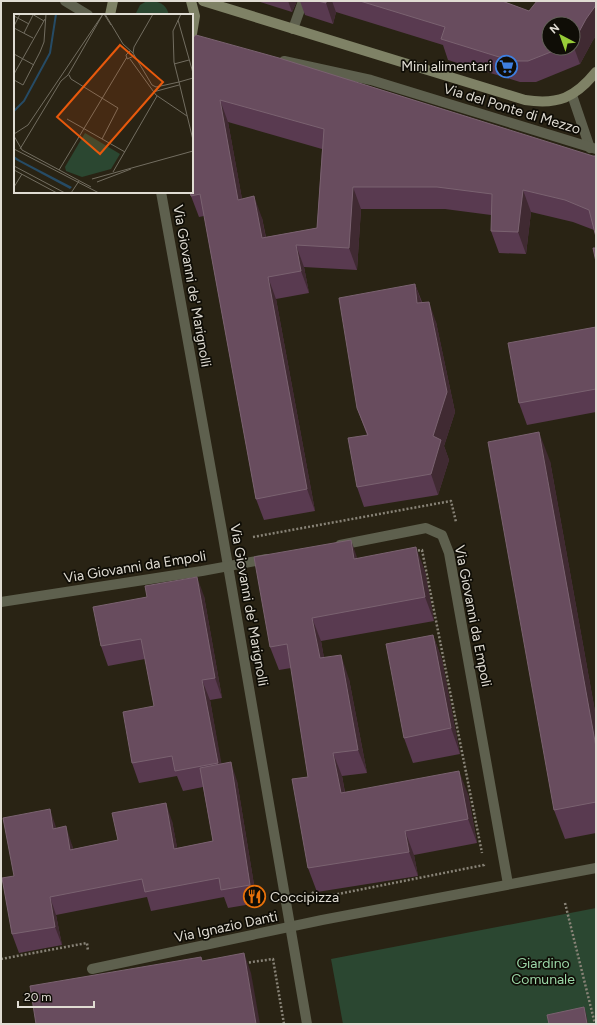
<svg xmlns="http://www.w3.org/2000/svg" width="597" height="1025" font-family="Figtree,sans-serif">
<style>
.green{fill:#2b4731}
.lines{fill:none;stroke-linecap:round;stroke-linejoin:round}
.path{stroke:#888377;stroke-width:2.5;stroke-dasharray:2 2;stroke-linecap:butt}
.service{stroke:#5e604e;stroke-width:10}
.minor{stroke:#5e604e;stroke-width:10}
.tertiary{stroke:#5e604e;stroke-width:10}
.secondary{stroke:#7f8266;stroke-width:10}
.wall{fill:#593a50;fill-rule:evenodd}
.shaded-wall{fill:#402a32}
.building{fill:#684c5e;stroke:#7a6270;fill-rule:evenodd}
.labels{text-anchor:middle;dominant-baseline:central;stroke-width:3.5;stroke-linejoin:round;paint-order:stroke}
.poi-label{font-size:14px;fill:#e0dcd3;stroke:#0f0d06;text-anchor:end}
.street-label{font-size:14px;fill:#e0dcd3;stroke:#0f0d06}
.park-label{font-size:14px;fill:#9bd7a7;stroke:#0f0d06}
.inset-river{fill:none;stroke:#264b65;stroke-width:2}
.inset-road{fill:none;stroke:#726d60;stroke-width:1}
.view{fill:#e8590c;fill-opacity:0.15;stroke:#e8590c;stroke-width:2}
.inset-edge{fill:none;stroke:#e0dcd3;stroke-width:2}
</style>
<rect width="100%" height="100%" fill="#292314"/>
<g class="green">
<path d="M 147,1 C 158,1 166,3 169,15 L 135,15 L 140,5 Z"/>
<polygon points="596,908 596,1024 343,1024 331,959"/>
</g>
<g class="lines">
<g class="path">
<polyline points="253,537 451,501 456,522"/>
<polyline points="414,551 422,550 482,853"/>
<polyline points="312,892 318,898 484,865 484,863"/>
<polyline points="565,903 595,1024"/>
<polyline points="1,959 87,943 88,951"/>
<polyline points="245,963 273,959 284,1024"/>
</g>
<polyline class="service" points="293,29 303,1"/>
<g class="minor">
<polyline points="572,95 590,148"/>
<polyline points="161,192 222,531 307,1024"/>
<polyline points="340,545 426,528 442,535 449,553 508,884"/>
<polyline points="1,602 202,571 267,559"/>
<polyline points="92,969 322,920 596,868"/>
</g>
<g class="tertiary">
<polyline points="65,1 88,15"/>
<polyline points="284,61 371,80 596,149"/>
</g>
<g class="secondary">
<polyline points="191,1 195,16 192,34"/>
<path d="M 203,1 L 525,100 C 558,105 575,98 596,72"/>
<polyline points="110,15 113,1"/>
</g>
</g>
<g class="wall">
<polygon points="257,1 297,1 292,12"/>
<path d="M 300,1 L 502,1 L 529,11 L 596,1 L 596,36 L 593,40 L 580,64 L 536,82 L 520,82 L 448,60 L 443,45 L 336,12 L 333,24 L 305,15 ZM 573,24 L 573,48 L 549,48 Z"/>
<path d="M 192,39 L 593,156 L 594,230 L 573,222 L 531,212 L 526,254 L 499,253 L 491,231 L 491,215 L 445,209 L 361,209 L 357,270 L 304,267 L 309,293 L 276,299 L 315,511 L 264,520 L 256,499 L 204,216 L 199,217 L 191,196 ZM 228,122 L 322,149 L 317,228 L 266,237 L 262,218 L 242,199 Z"/>
<polygon points="415,284 422,302 436,322 455,412 444,446 449,460 438,495 364,507 357,487 367,435 357,408"/>
<polygon points="596,327 596,412 527,425 519,403"/>
<polygon points="550,461 596,717 596,833 565,839 554,810"/>
<polygon points="357,558 425,571 434,621 321,641 324,658 349,679 367,773 342,776 345,792 468,794 477,843 414,855 418,876 317,892 308,868 308,777 291,668 279,670 270,647"/>
<polygon points="204,596 222,698 210,700 221,764 237,781 257,903 228,908 224,897 151,911 147,897 56,915 62,945 19,953 12,934 14,876 57,828 72,845 73,849 118,840 172,821 177,848 213,841 203,787 183,791 177,776 139,783 132,763 154,706 145,659 108,666 101,646"/>
<polygon points="433,635 442,660 460,754 413,763 404,738"/>
</g>
<g class="shaded-wall">
<polygon points="288,1 297,1 292,12"/>
<polygon points="326,1 332,1 336,12 333,24 326,3"/>
<polygon points="596,5 596,36 593,40 580,64 573,45 573,43 586,19"/>
<polygon points="220,100 228,122 246,221 238,200"/>
<polygon points="353,187 361,209 357,270 349,248"/>
<polygon points="523,190 531,212 526,254 518,232"/>
<polygon points="254,196 262,218 270,260 262,238"/>
<polygon points="296,245 304,267 309,293 301,271"/>
<polygon points="268,277 276,299 315,511 307,489"/>
<polygon points="415,284 422,304 417,303"/>
<polygon points="429,302 436,322 455,412 444,446 449,460 438,495 431,474 433,436"/>
<polygon points="539,432 550,461 596,717 596,747"/>
<polygon points="351,540 359,563 354,559"/>
<polygon points="416,547 425,571 434,621 425,597"/>
<polygon points="197,577 204,596 222,698 215,678"/>
<polygon points="312,618 321,641 328,682 320,658"/>
<polygon points="433,635 442,660 460,754 451,728"/>
<polygon points="341,655 349,679 367,773 358,750"/>
<polygon points="202,680 210,700 225,783 218,763"/>
<polygon points="333,753 342,776 349,817 341,793"/>
<polygon points="231,762 237,781 257,903 250,885"/>
<polygon points="459,771 468,794 477,843 468,819"/>
<polygon points="166,803 172,821 181,867 174,849"/>
<polygon points="50,809 56,827 60,847 53,829"/>
<polygon points="66,826 72,845 77,868 70,850"/>
<polygon points="405,831 414,855 418,876 409,852"/>
<polygon points="50,897 56,915 62,945 55,927"/>
<polygon points="244,953 251,973 260,1024 256,1024"/>
<polygon points="584,1007 586,1013 588,1024 587,1024"/>
</g>
<g class="building">
<polygon points="318,1 326,1 326,3"/>
<polygon points="360,1 502,1 529,11 537,1 596,1 596,5 586,19 573,43 573,24 549,24 549,48 561,48 528,61 512,61 441,39 445,27"/>
<path d="M 196,35 L 279,58 L 593,156 L 596,156 L 596,237 L 589,210 L 565,200 L 523,190 L 518,232 L 491,231 L 492,194 L 437,187 L 353,187 L 349,248 L 296,245 L 301,271 L 268,277 L 307,489 L 256,499 L 200,194 L 191,196 L 190,192 L 192,192 L 192,39 ZM 220,100 L 324,129 L 317,228 L 262,238 L 254,196 L 238,200 Z"/>
<polygon points="593,248 596,248 596,262"/>
<polygon points="415,284 417,303 429,302 447,392 433,436 441,440 431,474 357,487 348,438 368,435 357,408 339,298"/>
<polygon points="596,327 596,389 519,403 508,343"/>
<polygon points="539,432 596,747 596,802 554,810 488,442"/>
<polygon points="351,540 354,559 416,547 425,597 312,618 320,658 341,655 358,750 333,753 341,793 459,771 468,819 405,831 409,852 308,868 292,779 308,777 287,644 270,647 254,557"/>
<polygon points="197,577 215,678 202,680 218,763 175,771 172,756 132,763 123,712 154,706 141,639 101,646 93,607 147,597 145,586"/>
<polygon points="433,635 451,728 404,738 386,644"/>
<polygon points="231,762 250,885 221,890 219,878 145,892 142,879 50,897 55,927 12,934 2,878 14,876 3,818 50,809 53,829 66,826 70,850 118,840 112,813 166,803 174,849 213,841 200,768"/>
<polygon points="244,953 256,1024 36,1024 30,986 201,957 202,961"/>
<polygon points="584,1007 587,1024 549,1024 547,1015"/>
</g>
<defs>
<symbol id="supermarket-ring" viewBox="-11 -11 22 22"><circle r="9.5" fill="#0f0d06" stroke="#3f7fe0" stroke-width="1.5"/><path d="M-6-5.5h2.5l.6 2H6L4.5 2H-2.5L-4.4-4H-6ZM-1.5 3.2a1.3 1.3 0 1 0 .1 0ZM3 3.2a1.3 1.3 0 1 0 .1 0Z" fill="#3f7fe0"/></symbol>
<symbol id="restaurant-ring" viewBox="-11 -11 22 22"><circle r="9.5" fill="#0f0d06" stroke="#e8710a" stroke-width="1.5"/><path d="M-5-6h1v4h1v-4h1v4h1v-4h1v5L-1.5 .5V6h-2V.5L-5-1ZM5-6V6H3V1.5H1.5Q1.5-4 5-6Z" fill="#e8710a"/></symbol>
</defs>
<g fill-rule="evenodd">
<use href="#supermarket-ring" x="494" y="54" width="25" height="25"/>
<use href="#restaurant-ring" x="242" y="884" width="25" height="25"/>
</g>
<g class="labels">
<g class="poi-label">
<text x="492" y="66">Mini alimentari</text>
<text x="270" y="897" text-anchor="start">Coccipizza</text>
</g>
<g class="street-label">
<text transform="translate(512 109) rotate(17)">Via del Ponte di Mezzo</text>
<text transform="translate(192 286) rotate(80)">Via Giovanni de' Marignolli</text>
<text transform="translate(135 567) rotate(-9)">Via Giovanni da Empoli</text>
<text transform="translate(249 605) rotate(80)">Via Giovanni de' Marignolli</text>
<text transform="translate(473 616) rotate(79)">Via Giovanni da Empoli</text>
<text transform="translate(226 927) rotate(-12)">Via Ignazio Danti</text>
</g>
<g class="park-label">
<text x="543" y="963">Giardino<tspan x="543" dy="16">Comunale</tspan></text>
</g>
</g>
<g transform="translate(14 14)">
<rect width="179" height="179" fill="#292314"/>
<path d="M 71,119 L 106,140 L 97,155 L 68,163 L 52,157 L 51,153 Z" fill="#2b4731"/>
<path d="M 0,142 L 6,146 L 58,173 L 56,175 L 0,145 Z" fill="#264b65"/>
<path class="inset-river" d="M 0,97 L 10,87 L 36,39 L 42,0"/>
<path class="inset-road" d="M 18,0 L 30,7M 90,0 L 97,11M 91,0 L 109,30 L 119,39 L 138,71 L 142,73 L 165,68 L 179,126M 167,0 L 159,17 L 160,48 L 165,68 L 179,64M 0,2 L 15,10M 164,6 L 179,59M 0,12 L 6,0M 0,14 L 19,24M 10,19 L 19,1M 116,37 L 112,41 L 113,45 L 120,42M 119,39 L 120,33 L 139,0M 0,40 L 20,51M 116,45 L 142,81 L 173,102M 160,50 L 175,46M 0,60 L 31,5M 55,61 L 57,65 L 104,94 L 88,125M 0,66 L 9,71 L 26,38 L 30,28 L 32,0M 139,78 L 165,71M 53,105 L 111,138M 0,120 L 14,111 L 89,0M 0,122 L 8,136 L 77,173M 0,135 L 85,179M 6,135 L 47,67 L 54,61 L 89,0M 0,152 L 51,179M 0,156 L 43,179M 45,156 L 113,43M 99,158 L 143,82M 78,165 L 179,137M 83,168 L 117,155M 0,173 L 8,160M 57,179 L 65,167"/>
<path class="view" d="M 106,31 L 149,68 L 86,140 L 43,103 Z"/>
<rect width="179" height="179" class="inset-edge"/>
</g>
<rect width="597" height="1025" fill="none" stroke="#e0dcd3" stroke-width="4"/>
<g transform="translate(561 36) rotate(319)"><circle r="19" fill="#0f0d06" stroke="#636058"/>
<path d="M0-3L7 15L0 10L-7 15Z" fill="#97cc38"/>
<text y="-6" font-size="11" font-weight="bold" text-anchor="middle" fill="#e0dcd3">N</text>
</g>
<path d="M18 1001v6h76v-6" fill="none" stroke="#e0dcd3" stroke-width="2"/>
<text x="24" y="1001" font-size="12" fill="#e0dcd3" stroke="#0f0d06" stroke-width="3" paint-order="stroke">20 m</text>
</svg>
